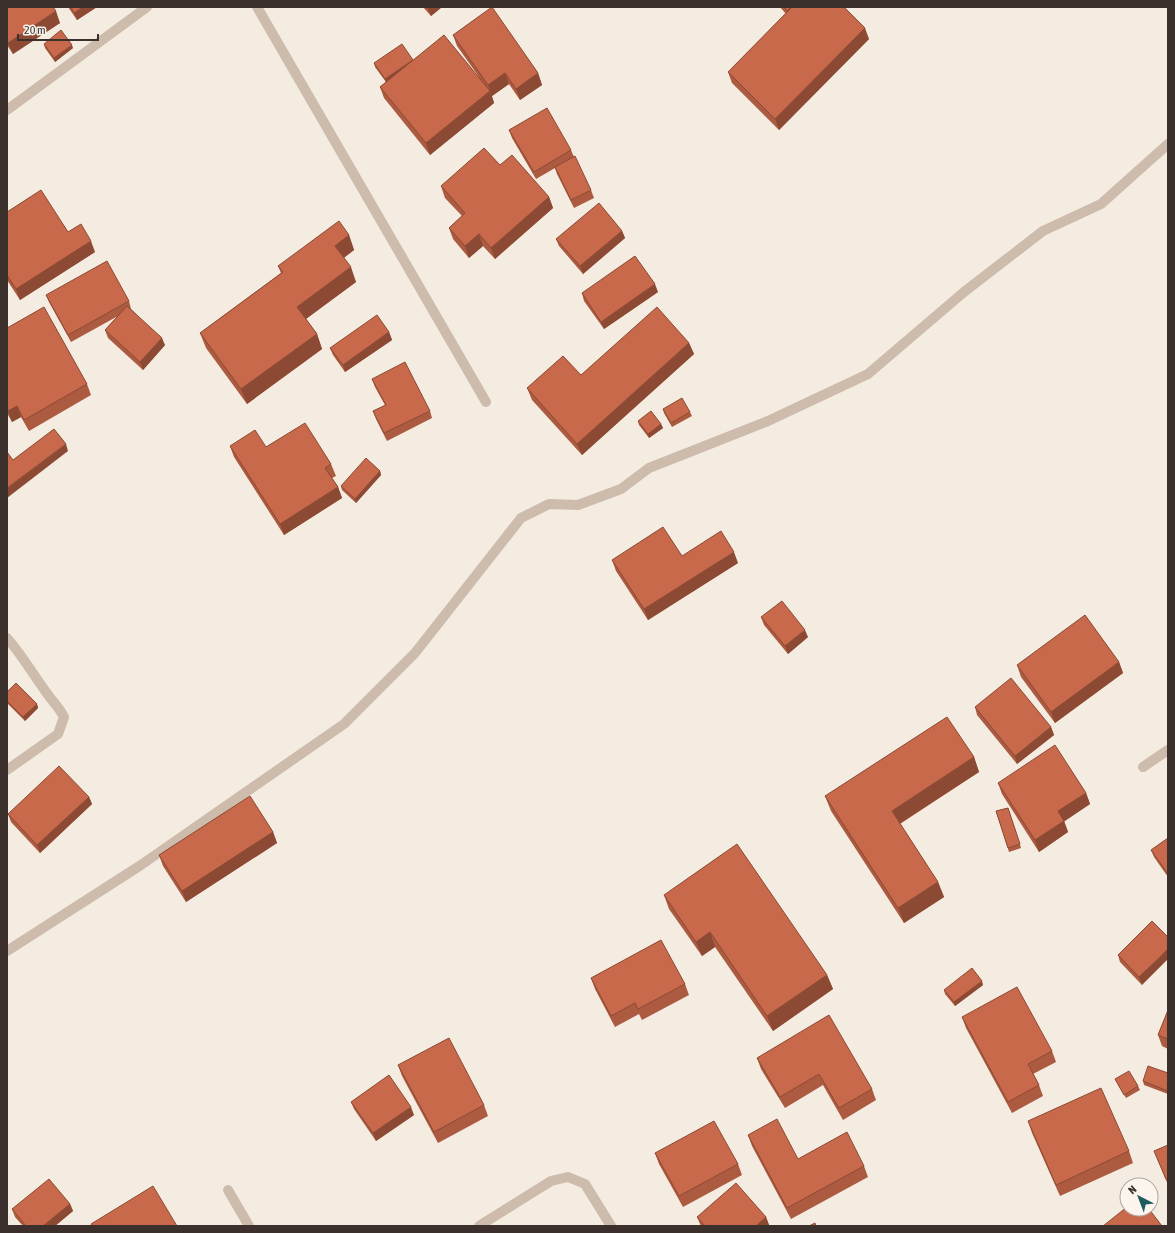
<svg xmlns="http://www.w3.org/2000/svg" width="1175" height="1233" font-family="'Asap Condensed',sans-serif">
<style>
.lines{fill:none;stroke-linecap:round;stroke-linejoin:round}
.minor{stroke:#cdbbac;stroke-width:10}
.wall{fill:#ac5a40}
.shaded-wall{fill:#8c4a34}
.building{fill:#c8694b;stroke:#8c4a34}
</style>
<rect width="100%" height="100%" fill="#f4ebe1"/>
<g class="lines">
<g class="minor">
<polyline points="257,7 486,402"/>
<polyline points="7,110 147,7"/>
<path d="M 7,638 C 22,655 32,673 46,692 C 52,701 59,707 64,717 L 58,734 L 7,770"/>
<polyline points="1143,767 1168,750"/>
<polyline points="7,951 141,865 344,724 415,653 521,518 549,504 578,505 621,489 649,468 768,421 868,374 964,292 1043,231 1101,204 1168,144"/>
<polyline points="228,1190 249,1226"/>
<polyline points="479,1226 551,1181 568,1177 585,1184 611,1226"/>
</g>
</g>
<g class="wall">
<polygon points="7,7 60,23 13,54 7,45"/>
<polygon points="68,7 97,7 77,20"/>
<polygon points="423,7 442,7 431,16"/>
<polygon points="780,7 844,7 869,39 779,130 732,83 728,72 786,14"/>
<polygon points="453,35 538,73 542,85 520,100 509,84 492,96 494,103 430,155 384,98 380,87 386,82 375,67 374,63 413,60 479,77 457,46"/>
<polygon points="44,44 73,48 55,62 45,48"/>
<polygon points="509,130 571,150 574,157 591,190 594,198 574,208 557,174 555,168 536,179 512,138"/>
<polygon points="500,165 549,197 553,208 495,259 483,246 469,258 453,239 449,228 462,216 445,198 441,186"/>
<polygon points="7,212 68,232 95,252 20,300 7,280"/>
<polygon points="622,231 625,238 583,274 559,246 556,239"/>
<polygon points="349,235 354,250 344,258 356,282 306,319 317,334 322,349 247,404 206,348 200,333 281,273 278,266"/>
<polygon points="658,292 604,329 584,301 582,293"/>
<polygon points="46,295 129,301 131,309 165,345 143,370 108,338 105,330 118,316 71,342 49,302"/>
<polygon points="7,328 87,384 91,395 29,431 21,417 12,422 7,413"/>
<polygon points="389,332 392,340 345,372 333,355 330,348"/>
<polygon points="689,343 694,354 582,455 532,400 527,388 581,375"/>
<polygon points="372,379 430,411 432,418 387,441 376,419 373,411 385,405 375,387"/>
<polygon points="663,409 690,412 692,416 672,427 664,413"/>
<polygon points="638,421 661,424 663,428 649,438 639,425"/>
<polygon points="230,446 266,447 331,464 336,476 332,478 338,487 342,498 284,535 234,457"/>
<polygon points="380,471 381,475 356,503 342,490 341,486"/>
<polygon points="682,556 738,563 648,620 616,571 612,560"/>
<polygon points="761,617 808,637 788,654 764,625"/>
<polygon points="1119,662 1123,673 1055,723 1021,677 1017,665"/>
<polygon points="7,692 37,704 38,708 25,721 7,703"/>
<polygon points="975,707 1051,727 1054,735 1017,764 977,715"/>
<polygon points="974,757 979,772 900,824 938,882 944,897 904,923 831,811 825,796"/>
<polygon points="998,783 1086,793 1090,804 1064,821 1068,832 1039,852 1002,794"/>
<polygon points="89,797 92,804 40,853 11,822 8,814"/>
<polygon points="1008,808 1021,848 1009,852 996,811"/>
<polygon points="273,832 277,843 186,902 163,866 159,855"/>
<polygon points="1168,838 1168,877 1154,857 1151,850"/>
<polygon points="664,895 827,975 833,989 773,1031 715,947 702,956 669,909"/>
<polygon points="1152,921 1142,985 1120,962 1118,955"/>
<polygon points="591,978 685,984 689,995 642,1020 639,1014 615,1027 595,989"/>
<polygon points="983,985 955,1006 945,994 944,990"/>
<polygon points="1168,1010 1168,1049 1162,1046 1158,1035"/>
<polygon points="962,1017 1052,1051 1056,1062 1033,1074 1039,1085 1043,1096 1012,1113 966,1028"/>
<polygon points="757,1058 872,1089 876,1100 843,1120 823,1085 785,1108 761,1069"/>
<polygon points="398,1065 484,1105 488,1116 438,1143 402,1076"/>
<polygon points="1168,1073 1168,1094 1144,1085 1143,1081"/>
<polygon points="1115,1079 1138,1086 1140,1090 1126,1098 1117,1083"/>
<polygon points="351,1102 414,1115 376,1141 354,1109"/>
<polygon points="1028,1121 1129,1151 1133,1163 1060,1196 1032,1133"/>
<polygon points="748,1135 798,1159 864,1166 868,1177 791,1219 752,1146"/>
<polygon points="1168,1145 1168,1185 1154,1151"/>
<polygon points="655,1153 738,1164 742,1175 683,1207 659,1164"/>
<polygon points="70,1204 73,1211 55,1226 23,1226 15,1217 12,1209"/>
<polygon points="697,1217 766,1217 769,1225 767,1226 701,1226 700,1224"/>
</g>
<g class="shaded-wall">
<polygon points="83,7 97,7 77,20 74,13"/>
<polygon points="427,7 442,7 431,16"/>
<polygon points="56,11 60,23 13,54 8,43"/>
<polygon points="865,28 869,39 779,130 775,119"/>
<polygon points="72,45 73,48 55,62 54,58"/>
<polygon points="413,60 386,83 385,79"/>
<polygon points="505,73 509,84 492,96 488,85"/>
<polygon points="538,73 542,85 520,100 516,89"/>
<polygon points="490,91 494,103 430,155 426,143"/>
<polygon points="549,197 553,208 495,259 491,248"/>
<polygon points="622,231 625,238 583,274 580,266"/>
<polygon points="479,234 483,246 469,258 465,246"/>
<polygon points="349,235 354,250 340,260 335,246"/>
<polygon points="91,241 95,252 20,300 16,289"/>
<polygon points="351,267 356,282 303,321 297,307"/>
<polygon points="655,284 658,292 604,329 601,322"/>
<polygon points="389,332 392,340 345,372 343,365"/>
<polygon points="317,334 322,349 247,404 241,389"/>
<polygon points="162,338 165,345 143,370 140,362"/>
<polygon points="689,343 694,354 582,455 577,444"/>
<polygon points="17,406 21,417 12,422 8,411"/>
<polygon points="661,424 663,428 649,438 648,434"/>
<polygon points="66,444 68,451 7,498 7,488"/>
<polygon points="380,471 381,475 356,503 355,499"/>
<polygon points="338,487 342,498 284,535 280,524"/>
<polygon points="734,552 738,563 648,620 644,609"/>
<polygon points="805,630 808,637 788,654 785,646"/>
<polygon points="1119,662 1123,673 1055,723 1051,712"/>
<polygon points="37,704 38,708 25,721 23,717"/>
<polygon points="1051,727 1054,735 1017,764 1015,756"/>
<polygon points="974,757 979,772 897,825 892,811"/>
<polygon points="1086,793 1090,804 1062,823 1058,811"/>
<polygon points="89,797 92,804 40,853 37,845"/>
<polygon points="1064,821 1068,832 1039,852 1035,840"/>
<polygon points="273,832 277,843 186,902 182,891"/>
<polygon points="938,882 944,897 904,923 898,908"/>
<polygon points="710,932 715,947 702,956 696,942"/>
<polygon points="1168,949 1168,959 1142,985 1139,977"/>
<polygon points="827,975 833,989 773,1031 767,1016"/>
<polygon points="982,981 983,985 955,1006 954,1002"/>
<polygon points="411,1107 414,1115 376,1141 373,1133"/>
<polygon points="70,1204 73,1211 55,1226 43,1226"/>
<polygon points="766,1217 769,1225 767,1226 756,1226"/>
</g>
<g class="building">
<polygon points="7,7 53,7 56,11 8,43 7,40"/>
<polygon points="71,7 83,7 74,13"/>
<polygon points="492,7 538,73 516,89 505,73 488,85 453,35"/>
<polygon points="784,7 791,7 787,11"/>
<polygon points="792,7 844,7 865,28 775,119 728,72"/>
<polygon points="61,30 72,45 54,58 44,44"/>
<polygon points="444,35 490,91 426,143 380,87"/>
<polygon points="402,44 413,60 385,79 374,63"/>
<polygon points="547,108 571,150 534,172 509,130"/>
<polygon points="484,148 500,165 512,155 549,197 491,248 479,234 465,246 449,228 465,213 441,186"/>
<polygon points="575,156 591,190 571,200 555,167"/>
<polygon points="41,190 68,232 81,224 91,241 16,289 7,275 7,212"/>
<polygon points="599,203 622,231 580,266 556,239"/>
<polygon points="339,221 349,235 335,246 351,267 297,307 317,334 241,389 200,333 283,272 278,266"/>
<polygon points="635,256 655,284 601,322 582,293"/>
<polygon points="107,261 129,301 68,335 46,295"/>
<polygon points="127,306 162,338 140,362 105,330"/>
<polygon points="44,307 87,384 24,420 17,406 8,411 7,408 7,328"/>
<polygon points="657,307 689,343 577,444 527,388 563,356 581,375"/>
<polygon points="377,315 389,332 343,365 330,348"/>
<polygon points="405,362 430,411 384,433 373,411 386,405 372,379"/>
<polygon points="682,398 690,412 671,423 663,409"/>
<polygon points="651,411 661,424 648,434 638,421"/>
<polygon points="305,423 331,464 325,468 338,487 280,524 230,446 255,430 266,447"/>
<polygon points="54,429 66,444 7,488 7,452 13,460"/>
<polygon points="366,458 380,471 355,499 341,486"/>
<polygon points="663,527 682,556 721,531 734,552 644,609 612,560"/>
<polygon points="782,601 805,630 785,646 761,617"/>
<polygon points="1085,615 1119,662 1051,712 1017,665"/>
<polygon points="1011,678 1051,727 1015,756 975,707"/>
<polygon points="16,683 37,704 23,717 7,701 7,692"/>
<polygon points="947,717 974,757 892,811 938,882 898,908 825,796"/>
<polygon points="1055,745 1086,793 1058,811 1064,821 1035,840 998,783"/>
<polygon points="59,766 89,797 37,845 8,814"/>
<polygon points="250,796 273,832 182,891 159,855"/>
<polygon points="1008,808 1020,844 1008,848 996,811"/>
<polygon points="1168,838 1168,874 1151,850"/>
<polygon points="737,844 827,975 767,1016 710,932 696,942 664,895"/>
<polygon points="1152,921 1168,937 1168,949 1139,977 1118,955"/>
<polygon points="661,940 685,984 638,1009 635,1003 611,1016 591,978"/>
<polygon points="972,968 982,981 954,1002 944,990"/>
<polygon points="1017,987 1052,1051 1028,1064 1039,1085 1008,1102 962,1017"/>
<polygon points="1168,1010 1168,1039 1158,1035"/>
<polygon points="829,1015 872,1089 839,1108 819,1074 780,1097 757,1058"/>
<polygon points="449,1038 484,1105 434,1132 398,1065"/>
<polygon points="1148,1066 1168,1073 1168,1091 1143,1081"/>
<polygon points="1129,1071 1138,1086 1124,1095 1115,1079"/>
<polygon points="389,1075 411,1107 373,1133 351,1102"/>
<polygon points="1101,1088 1129,1151 1056,1185 1028,1121"/>
<polygon points="777,1119 798,1159 847,1132 864,1166 787,1208 748,1135"/>
<polygon points="714,1121 738,1164 679,1196 655,1153"/>
<polygon points="1168,1145 1168,1179 1166,1179 1154,1151"/>
<polygon points="49,1179 70,1204 43,1226 26,1226 12,1209"/>
<polygon points="736,1183 766,1217 756,1226 705,1226 697,1217"/>
<polygon points="153,1186 177,1226 92,1226 91,1224"/>
<polygon points="1127,1207 1127,1209 1149,1209 1162,1226 1103,1226"/>
<polygon points="815,1223 816,1226 809,1226"/>
</g>
<rect width="1175" height="1233" fill="none" stroke="#3b302b" stroke-width="16"/>
<g transform="translate(1139 1197) rotate(318)"><circle r="19" fill="#fbf5ee" stroke="#aea6a0"/>
<path d="M0-3L7 15L0 10L-7 15Z" fill="#1f5a5e"/>
<text y="-6" font-size="11" font-weight="bold" text-anchor="middle" fill="#3b302b">N</text>
</g>
<path d="M18 34v6h80v-6" fill="none" stroke="#3b302b" stroke-width="2"/>
<text x="24" y="34" font-size="12" fill="#3b302b" stroke="#fbf5ee" stroke-width="3" paint-order="stroke">20 m</text>
</svg>
